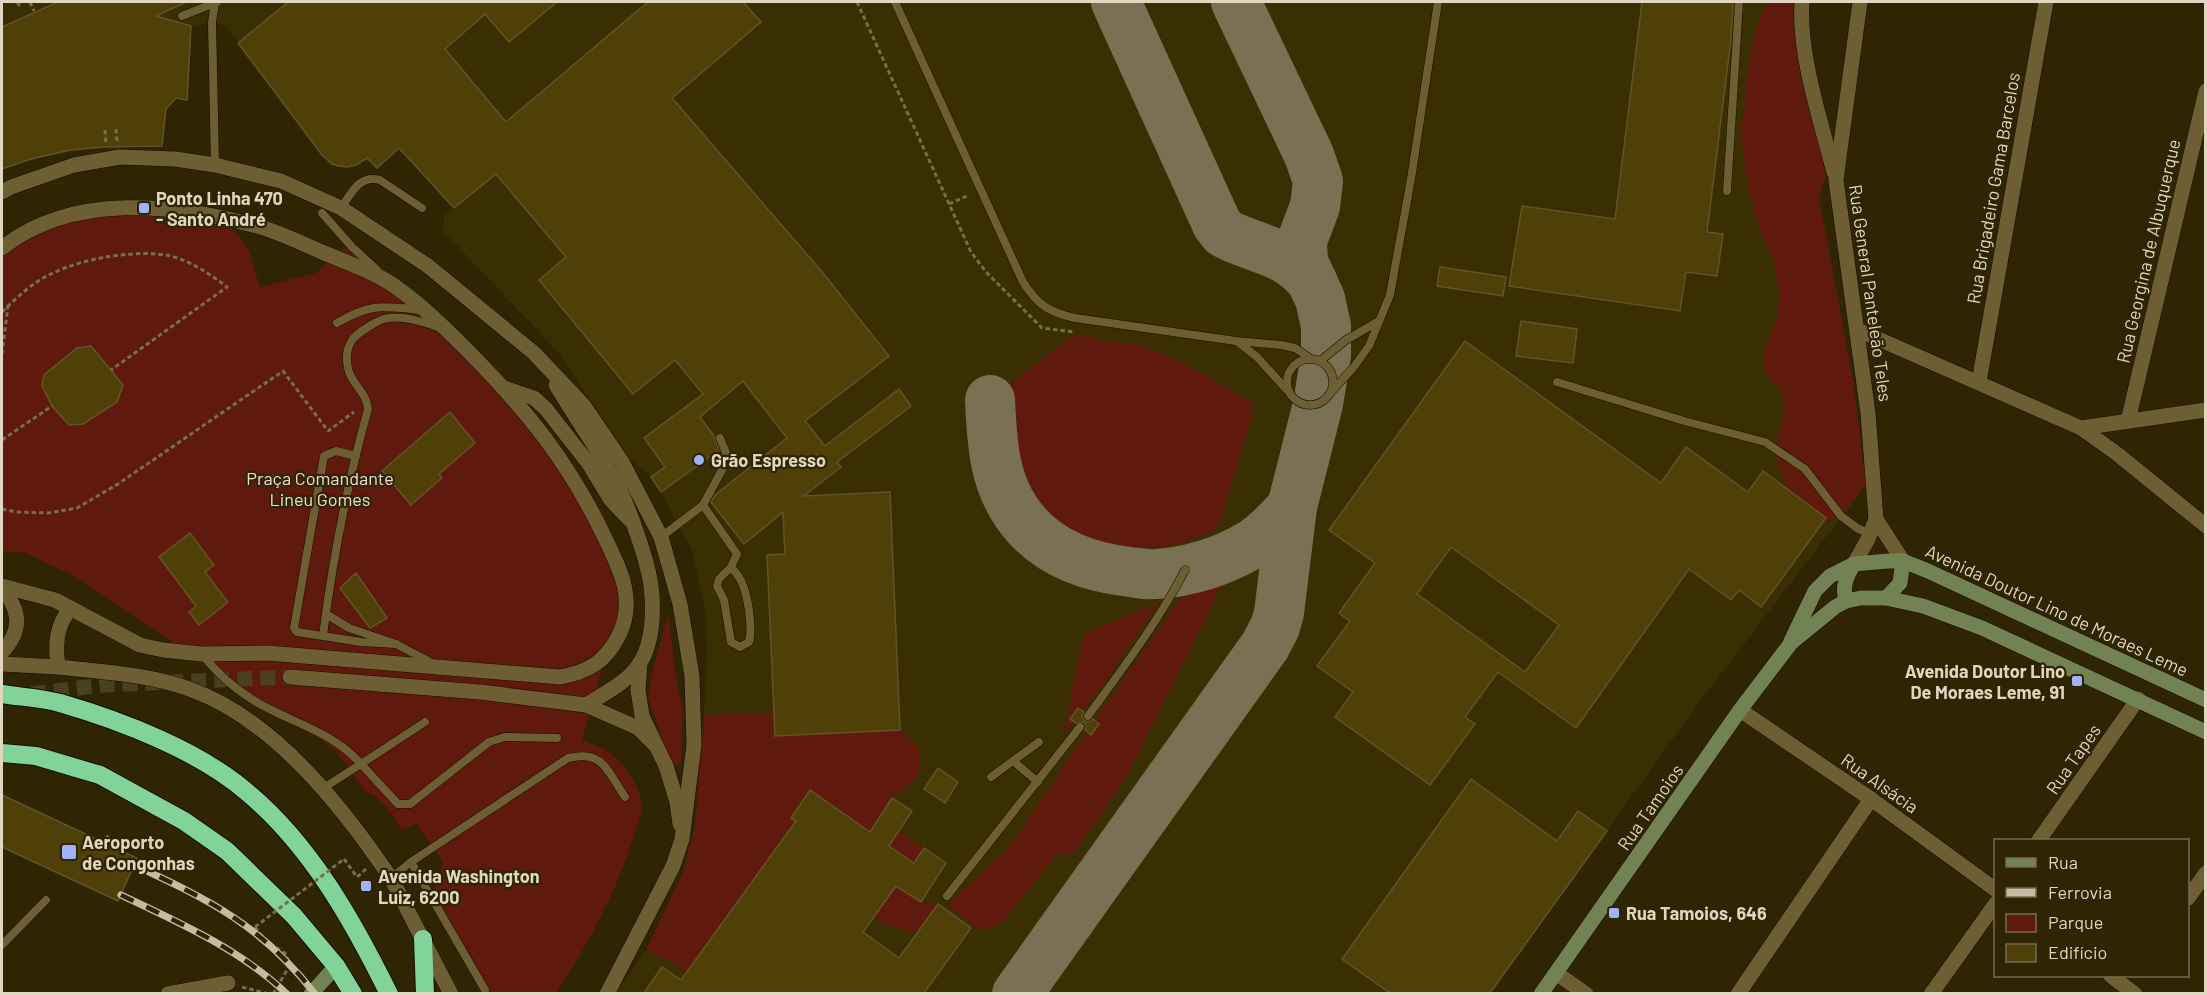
<svg xmlns="http://www.w3.org/2000/svg" width="2207" height="995" font-family="Barlow,sans-serif">
<style>
.built{fill:#3a2e03}
.green{fill:#60190d;fill-rule:evenodd}
.lines{fill:none;stroke-linecap:round;stroke-linejoin:round}
.taxiway{stroke:#7a7053;stroke-width:50}
.building{fill:#4f4007;stroke:#625429;stroke-width:1.5;fill-rule:evenodd}
.street-tunnel{stroke:#49401f;stroke-width:15;stroke-dasharray:15 8;stroke-linecap:butt}
.lane-casing{stroke:#150e00;stroke-width:9}
.street-casing{stroke:#150e00;stroke-width:16}
.secondary-casing{stroke:#150e00;stroke-width:16}
.highway-casing{stroke:#150e00;stroke-width:20}
.path{stroke:#776e51;stroke-width:3;stroke-dasharray:4.5 3;stroke-linecap:butt}
.lane{stroke:#6d5f33;stroke-width:8}
.street{stroke:#6d5f33;stroke-width:15}
.secondary{stroke:#738252;stroke-width:15}
.highway{stroke:#82d399;stroke-width:18}
.rail-casing{stroke:#c4bca3;stroke-width:7}
.rail{stroke:#2f2503;stroke-width:4.5;stroke-dasharray:14;stroke-linecap:butt}
.path-bridge{stroke:#776e51;stroke-width:3;stroke-dasharray:4.5 3;stroke-linecap:butt}
.poi-dot{fill:#9fb3fd;stroke:#2f2503;stroke-width:2}
.labels{text-anchor:middle;dominant-baseline:central;stroke-width:4.5;stroke-linejoin:round;paint-order:stroke}
.street-label{font-size:18px;fill:#dfd7c0;stroke:#2f2503}
.poi-label{font-size:18px;font-weight:bold;fill:#dfd7c0;stroke:#2f2503;text-anchor:start}
.park-label{font-size:18px;fill:#f4dad4;stroke:#2f2503}
</style>
<rect width="100%" height="100%" fill="#2f2503"/>
<polygon class="built" points="2,2 1793,2 1799,50 1826,176 1819,197 1853,380 1866,485 1700,701 1490,993 615,993 646,950 683,873 695,825 704,715 707,658 706,613 692,550 661,492 651,477 629,458 559,353 443,231 444,216 454,208 400,148 377,168 367,158 347,167 332,164 322,155 227,27 212,22 191,27 176,98 2,158"/>
<g class="green">
<polygon points="1769,2 1793,2 1799,50 1826,176 1819,197 1853,380 1866,485 1841,516 1826,521 1814,515 1799,504 1786,487 1776,459 1776,446 1785,403 1781,390 1767,376 1763,361 1769,337 1778,317 1779,292 1773,256 1760,230 1748,185 1740,132 1745,106 1745,85 1752,48 1760,17"/>
<path d="M 160,202 C 196,203 231,217 248,250 C 253,262 256,275 260,287 L 316,273 L 344,248 L 397,281 L 438,312 L 493,365 L 528,403 L 554,437 L 603,513 L 626,566 L 630,589 L 603,665 L 582,740 C 590,743 600,746 607,751 C 621,760 637,782 641,799 C 644,812 637,826 633,839 C 615,894 588,945 556,993 L 489,993 L 474,960 L 455,933 L 432,889 C 441,882 442,872 443,861 L 416,824 L 402,829 L 383,803 L 375,796 L 365,791 L 335,750 L 325,742 L 253,705 L 195,657 L 74,576 L 26,553 L 2,551 L 2,243 L 14,234 Z"/>
<path d="M 1073,335 L 1144,346 L 1188,366 L 1252,402 L 1253,412 L 1221,521 C 1215,533 1203,535 1191,539 C 1142,558 1069,547 1036,502 C 1013,470 1008,424 1010,384 Z"/>
<polygon points="1218,578 1222,578 1223,580 1211,608 1127,776 1077,849 1071,855 1056,854 1003,922 987,930 978,929 948,906 963,890 1009,847 1078,745 1185,591"/>
<polygon points="1154,604 1156,606 1113,671 1067,732 1064,731 1084,634"/>
<polygon points="668,614 676,677 683,713 681,764 672,766 648,698 652,673"/>
<path d="M 774,713 L 775,736 L 900,730 C 919,745 924,751 918,776 L 892,798 L 879,817 L 924,848 L 921,902 L 938,904 L 918,932 C 901,929 888,929 875,915 L 881,906 L 785,836 L 686,973 L 677,965 L 646,950 L 683,873 L 695,825 L 704,715 ZM 810,790 L 905,856 L 886,884 L 791,818 Z"/>
</g>
<g class="lines">
<g class="taxiway">
<path d="M 1116,2 L 1217,224 L 1224,233 L 1230,236 C 1263,251 1286,251 1312,281"/>
<path d="M 990,400 C 992,439 993,479 1017,513 C 1043,551 1085,567 1130,572 C 1139,573 1148,575 1157,574 C 1189,572 1224,561 1252,544 C 1268,534 1279,521 1292,507"/>
<polyline points="1017,994 1265,646 1275,627 1279,613 1292,507 1318,404 1326,355 1326,326 1320,299 1303,262 1302,241 1315,206 1318,181 1309,155 1236,2"/>
</g>
</g>
<g class="building">
<polygon points="58,2 186,2 156,16 191,26 187,100 176,98 166,109 162,146 104,147 71,150 31,159 2,169 2,27"/>
<polygon points="288,2 557,2 509,42 485,14 445,49 506,122 648,2 743,2 761,22 672,98 823,273 889,356 805,421 825,446 899,389 911,406 837,462 841,467 804,496 890,492 900,730 775,736 767,555 785,554 783,512 744,544 711,502 715,495 787,438 743,381 700,417 714,436 719,450 661,492 651,477 665,467 644,438 703,394 675,360 633,394 539,280 566,257 496,174 454,208 399,148 377,168 367,158 356,165 347,167 339,166 332,164 322,155 238,43"/>
<polygon points="1642,2 1733,2 1731,39 1707,232 1723,234 1717,276 1686,272 1680,311 1509,286 1522,206 1615,219"/>
<polygon points="1440,267 1506,277 1503,296 1437,286"/>
<polygon points="1521,321 1577,329 1573,363 1516,356"/>
<path d="M 1465,341 L 1661,483 L 1686,447 L 1748,492 L 1763,471 L 1826,518 L 1761,607 L 1739,590 L 1731,600 L 1689,569 L 1576,728 L 1498,672 L 1465,717 L 1475,724 L 1430,785 L 1335,717 L 1353,692 L 1317,666 L 1350,621 L 1339,613 L 1375,563 L 1329,530 ZM 1451,547 L 1559,625 L 1525,672 L 1417,594 Z"/>
<polygon points="91,346 123,385 117,402 83,424 69,425 52,406 42,386 44,375 77,348"/>
<polygon points="450,412 475,443 439,474 442,478 411,505 382,471"/>
<polygon points="190,533 214,565 205,572 228,602 199,625 189,612 196,606 159,557"/>
<polygon points="356,573 387,618 370,628 340,588"/>
<polygon points="1078,708 1084,712 1082,716 1084,720 1088,722 1093,719 1099,724 1091,735 1085,730 1086,725 1083,722 1076,723 1070,719"/>
<polygon points="938,768 958,782 945,803 924,789"/>
<polygon points="1471,779 1557,841 1578,811 1607,831 1490,993 1390,993 1342,959"/>
<polygon points="810,790 870,832 892,798 912,811 889,846 914,863 924,848 946,863 921,902 896,886 863,932 899,958 938,904 971,928 924,993 644,993 662,967 681,980 796,821 791,818"/>
<polygon points="2,795 137,858 118,901 2,847"/>
</g>
<g class="lines">
<polyline class="street-tunnel" points="31,694 103,685 290,677"/>
<defs>
<g id="lane">
<path d="M 895,2 L 1023,282 C 1038,305 1048,312 1075,318 L 1236,341 L 1281,345 L 1295,348 L 1311,359"/>
<polyline points="182,16 217,2"/>
<polyline points="215,165 212,22 215,3"/>
<polyline points="1727,191 1739,2"/>
<path d="M 341,208 C 351,194 359,174 380,180 L 422,208"/>
<polyline points="322,213 352,247 377,270"/>
<path d="M 337,323 C 371,303 383,306 421,310"/>
<polyline points="1238,342 1257,357 1287,390"/>
<circle cx="1310" cy="382" r="23"/>
<polyline points="1320,361 1346,340 1379,321"/>
<polyline points="1557,382 1684,421 1765,442 1805,469 1841,516 1857,528 1870,534"/>
<polyline points="1331,392 1353,368 1369,346 1390,295 1411,179 1438,2"/>
<polyline points="356,456 336,451 324,456 294,628 297,632 361,642 396,644"/>
<path d="M 703,505 L 737,554 L 731,567 C 735,572 740,577 742,583 C 748,596 753,629 749,642 L 740,647 L 731,642 L 724,600 L 717,586 L 719,579 L 731,567"/>
<polyline points="661,537 703,505 722,470 726,453 720,438"/>
<polyline points="326,614 349,628 396,644 430,662"/>
<path d="M 323,635 C 333,558 347,484 368,409 C 367,392 350,383 348,368 C 346,359 347,348 352,340 C 357,333 379,319 388,318 C 404,316 424,322 438,327"/>
<path d="M 203,655 C 219,676 236,690 258,703 C 293,723 333,732 361,764 L 425,722"/>
<path d="M 1088,716 C 1123,668 1158,622 1185,570"/>
<polyline points="1013,761 1038,782"/>
<polyline points="991,777 1039,742"/>
<polyline points="322,789 361,764 398,804 410,804 489,742 505,737 557,738"/>
<polyline points="411,862 485,990"/>
<path d="M 391,878 L 411,862 L 568,758 C 604,750 607,771 625,797"/>
<polyline points="947,896 1080,727"/>
<polyline points="2,945 46,900"/>
</g>
<g id="street">
<path d="M 1802,2 C 1798,52 1821,123 1834,172"/>
<polyline points="1860,2 1836,180 1868,413 1876,519 1903,561"/>
<polyline points="2,192 11,187 74,165 120,157 175,159 215,165 281,181 341,208 428,266 534,353 584,406 622,462 661,537 680,604 692,676 694,745 682,839 673,866 607,994"/>
<path d="M 2,248 C 72,192 176,204 257,226 C 279,232 301,243 322,252 C 345,262 373,271 393,285 C 422,305 446,329 470,353 C 528,412 568,461 604,536 C 620,569 637,601 618,637 C 605,662 588,672 560,677 L 267,653 L 202,654 L 163,650 L 140,645 L 55,600 L 2,586"/>
<polyline points="1858,330 2081,428 2116,453 2206,526"/>
<polyline points="1979,382 2046,2"/>
<path d="M 556,385 C 575,417 598,449 616,482 C 628,505 648,561 651,586 C 654,610 653,643 640,663 C 628,682 605,693 586,705"/>
<polyline points="504,388 534,398 546,409 589,464 611,500 629,519"/>
<polyline points="2128,421 2206,91"/>
<polyline points="2081,428 2206,410"/>
<polyline points="1854,564 1868,539 1876,519"/>
<path d="M 2,588 C 20,610 23,630 2,652"/>
<path d="M 71,608 C 56,625 55,644 58,667 C 103,672 149,674 192,690 C 274,720 342,806 390,877 C 397,888 403,901 409,913 C 423,940 437,967 451,994"/>
<polyline points="640,663 638,690 642,716 666,766 677,802 680,824"/>
<polyline points="2,664 58,667"/>
<polyline points="290,677 480,692 586,705 638,728 655,745"/>
<polyline points="1740,710 1871,799 1996,890"/>
<polyline points="2039,840 2138,699"/>
<polyline points="2188,898 2206,873"/>
<polyline points="1556,973 1586,994"/>
<polyline points="2111,976 2135,994"/>
<polyline points="168,994 228,983"/>
<polyline points="1738,994 1871,799"/>
<polyline points="1931,994 1996,903"/>
</g>
<g id="secondary">
<polyline points="1886,598 1900,583 1903,561"/>
<path d="M 1846,601 C 1842,586 1846,577 1854,564"/>
<polyline points="1791,641 1815,591 1830,576 1854,564 1888,561 1903,561 1928,571 2206,700"/>
<polyline points="311,994 336,966"/>
<polyline points="1541,994 1740,710 1791,643 1835,607 1846,601 1861,598 1886,598 1923,606 1982,628 2206,732"/>
</g>
<g id="highway">
<path d="M 2,694 C 21,697 42,698 60,703 C 122,721 200,751 248,793 C 311,846 353,921 389,994"/>
<polyline points="2,753 36,756 100,775 184,821 227,851 294,916 336,966 353,994"/>
<polyline points="423,939 425,994"/>
</g>
</defs>
<use href="#lane" class="lane-casing"/>
<use href="#street" class="street-casing"/>
<use href="#secondary" class="secondary-casing"/>
<use href="#highway" class="highway-casing"/>
<g class="path">
<polyline points="17,2 19,5 22,3 21,2"/>
<polyline points="30,2 34,11"/>
<polyline points="857,2 971,252 986,272 1042,328 1074,332"/>
<polyline points="116,129 117,141"/>
<polyline points="105,130 106,144"/>
<polyline points="949,204 969,195"/>
<path d="M 2,312 C 16,298 34,281 53,273 C 84,258 137,249 171,256 C 192,262 210,274 227,287 L 111,370"/>
<polyline points="2,354 8,306"/>
<polyline points="2,440 52,406"/>
<polyline points="2,509 16,512 48,513 77,508 118,484 283,371 328,431 354,412"/>
<polyline points="106,836 113,840 110,845"/>
<polyline points="344,859 357,877 366,869"/>
<polyline points="255,927 267,942 285,953 290,965 273,994"/>
<polyline points="242,987 269,994"/>
</g>
<use href="#lane" class="lane"/>
<use href="#street" class="street"/>
<use href="#secondary" class="secondary"/>
<use href="#highway" class="highway"/>
<defs>
<g id="rail">
<path d="M 134,865 C 210,900 262,926 315,994"/>
<path d="M 121,895 C 178,922 240,949 287,994"/>
</g>
</defs>
<use href="#rail" class="rail-casing"/>
<use href="#rail" class="rail"/>
<polyline class="path-bridge" points="255,927 344,859"/>
</g>
<g class="poi-dot">
<rect x="138" y="202" width="12" height="12" rx="3"/>
<circle cx="699" cy="460" r="6"/>
<rect x="2071" y="675" width="12" height="12" rx="3"/>
<rect x="61" y="844" width="16" height="16" rx="3"/>
<rect x="360" y="880" width="12" height="12" rx="3"/>
<rect x="1608" y="907" width="12" height="12" rx="3"/>
</g>
<g class="labels">
<g class="street-label">
<text transform="translate(1993 188) rotate(-80)">Rua Brigadeiro Gama Barcelos</text>
<text transform="translate(2148 251) rotate(-77)">Rua Georgina de Albuquerque</text>
<text transform="translate(1871 293) rotate(82)">Rua General Panteleão Teles</text>
<text transform="translate(2057 610) rotate(25)">Avenida Doutor Lino de Moraes Leme</text>
<text transform="translate(2073 759) rotate(-55)">Rua Tapes</text>
<text transform="translate(1880 783) rotate(35)">Rua Alsácia</text>
<text transform="translate(1650 807) rotate(-55)">Rua Tamoios</text>
</g>
<g class="poi-label">
<text x="156" y="198">Ponto Linha 470<tspan x="156" dy="21">- Santo André</tspan></text>
<text x="711" y="460">Grão Espresso</text>
<text x="2065" y="671" text-anchor="end">Avenida Doutor Lino<tspan x="2065" dy="21">De Moraes Leme, 91</tspan></text>
<text x="82" y="842">Aeroporto<tspan x="82" dy="21">de Congonhas</tspan></text>
<text x="378" y="876">Avenida Washington<tspan x="378" dy="21">Luiz, 6200</tspan></text>
<text x="1626" y="913">Rua Tamoios, 646</text>
</g>
<g class="park-label">
<text x="320" y="478">Praça Comandante<tspan x="320" dy="21">Lineu Gomes</tspan></text>
</g>
</g>
<rect width="2207" height="995" fill="none" stroke="#dfd7c0" stroke-width="6"/>
<rect x="1994" y="839" width="195" height="138" fill="#2f2503" stroke="#756c4f" stroke-width="1.5"/>
<rect x="2006" y="858" width="30" height="9" fill="#738252" stroke="#756c4f" stroke-width="1.5"/>
<text x="2048" y="869" font-size="18" fill="#dfd7c0">Rua</text>
<rect x="2006" y="888" width="30" height="9" fill="#c4bca3" stroke="#756c4f" stroke-width="1.5"/>
<text x="2048" y="899" font-size="18" fill="#dfd7c0">Ferrovia</text>
<rect x="2006" y="914" width="30" height="18" fill="#60190d" stroke="#756c4f" stroke-width="1.5"/>
<text x="2048" y="929" font-size="18" fill="#dfd7c0">Parque</text>
<rect x="2006" y="944" width="30" height="18" fill="#4f4007" stroke="#756c4f" stroke-width="1.5"/>
<text x="2048" y="959" font-size="18" fill="#dfd7c0">Edifício</text>
</svg>
